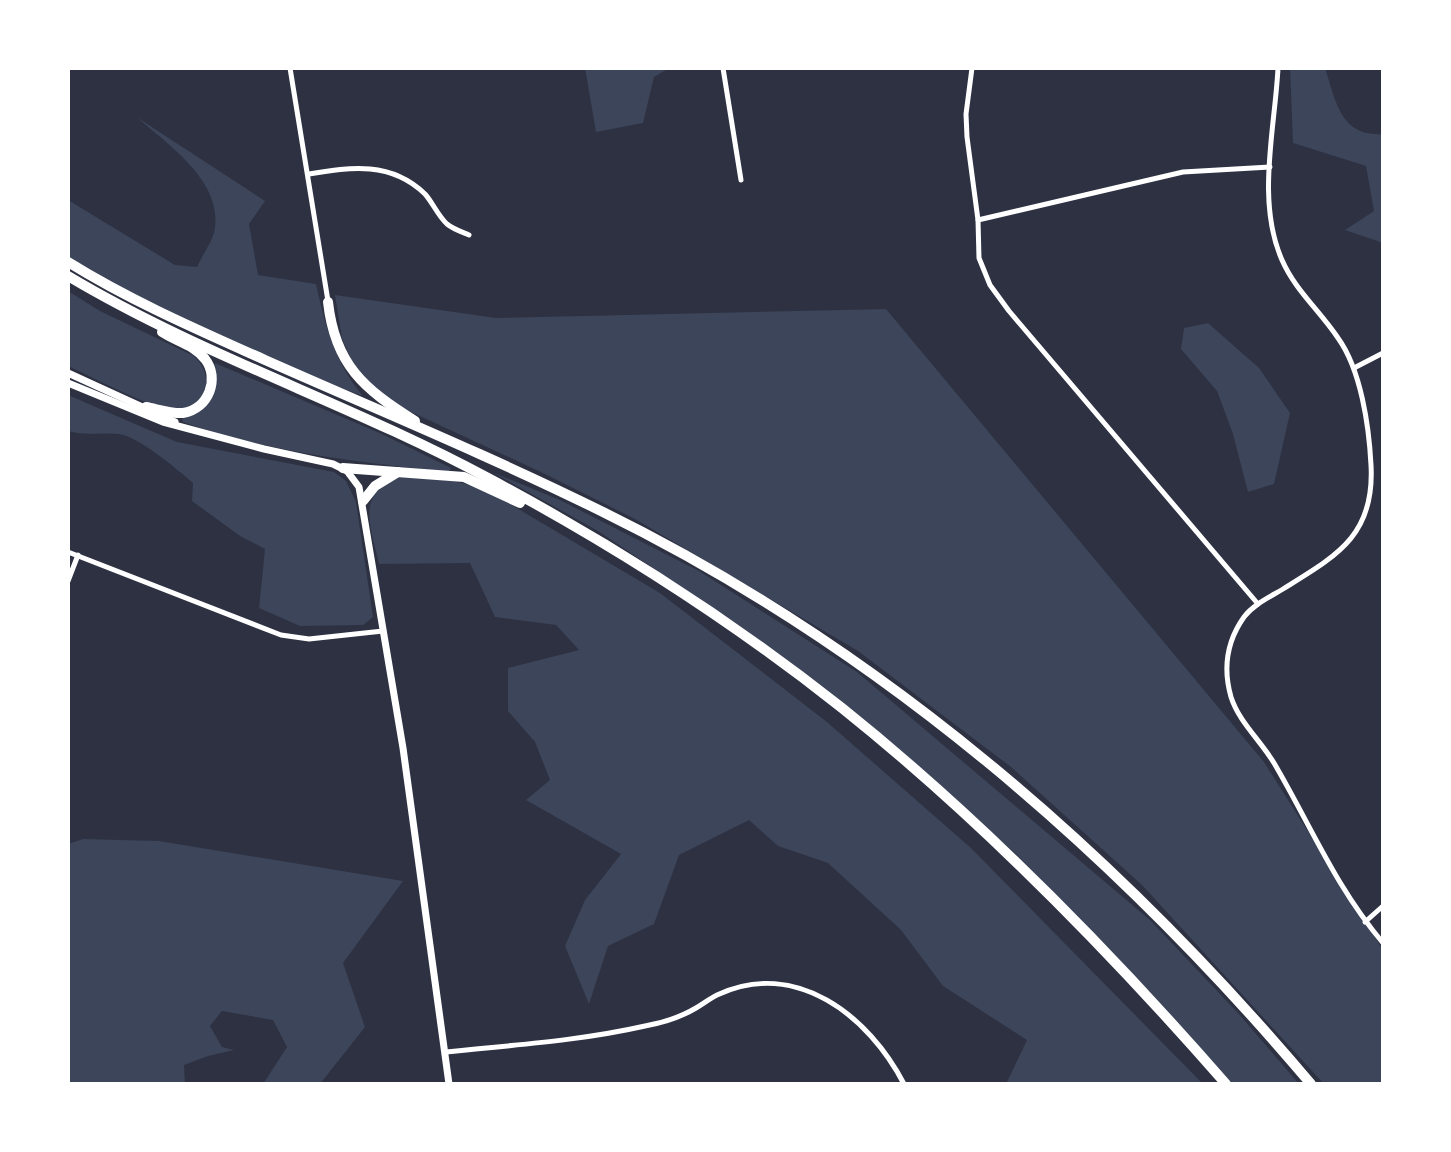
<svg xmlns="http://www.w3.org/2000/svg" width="1451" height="1152" font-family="Poppins,sans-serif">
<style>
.green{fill:#3c4559}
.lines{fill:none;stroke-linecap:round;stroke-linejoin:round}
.minor{stroke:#fff;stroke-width:5}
.tertiary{stroke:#fff;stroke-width:7}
.motorway{stroke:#fff;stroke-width:10}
</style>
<rect width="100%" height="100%" fill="#2d3142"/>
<g class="green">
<polygon points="585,68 669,68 654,77 643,123 596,132"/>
<path d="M 1290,68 L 1325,68 C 1336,101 1340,137 1383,134 L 1383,243 L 1345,230 L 1374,211 L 1366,166 L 1293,143 Z"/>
<path d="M 138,118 L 265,201 L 249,224 L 258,275 L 316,284 C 325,325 335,363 363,396 C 261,360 162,311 68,259 L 68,200 L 175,265 L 197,267 C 202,255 214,240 215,227 C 221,180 168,145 138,118 Z"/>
<path d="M 68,291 L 100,311 L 194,356 C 203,365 209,376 205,389 C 202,399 193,408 183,410 C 159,414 93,377 68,366 Z"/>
<polygon points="335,295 496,318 886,309 1264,762 1383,950 1383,1084 1324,1084 1142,885 1011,767 858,651 635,519 543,473 383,399 355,369 342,338"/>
<polygon points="1208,323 1259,368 1290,413 1274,484 1248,492 1233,434 1217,391 1181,349 1184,328"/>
<path d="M 215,363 L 382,434 L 451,468 L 449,472 C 358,462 270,453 183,422 L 182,419 C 214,407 216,395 215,363 Z"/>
<path d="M 68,395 L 177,442 L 334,472 L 346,481 L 356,502 L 373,617 L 363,625 L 300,626 L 259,608 L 265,549 L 240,536 L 192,501 L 193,483 C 178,470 138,436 119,434 C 101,432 86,436 68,431 Z"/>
<polygon points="492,472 560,500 699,571 857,672 1150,920 1238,1013 1299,1084 1230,1084 1112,952 1017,855 927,774 702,601 598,531"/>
<path d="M 401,477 L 453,481 L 483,488 L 660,593 L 827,722 L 971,848 L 1203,1084 L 1006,1084 L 1027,1040 L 943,986 L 901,930 L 828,863 L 778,846 L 749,820 L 679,855 L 654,924 L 608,946 L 589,1004 L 565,946 L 585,900 L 621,854 L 526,800 L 550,780 L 535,742 L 508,711 L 508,668 L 579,650 L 556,625 L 495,617 L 470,563 L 379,564 C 371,526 354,493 401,477 Z"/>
<polygon points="83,839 159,841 403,881 343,963 365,1027 320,1084 263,1084 287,1047 273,1020 222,1011 210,1026 222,1047 234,1050 208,1056 184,1065 185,1084 68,1084 68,844"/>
</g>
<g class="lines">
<g class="minor">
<polyline points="290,68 328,301"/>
<polyline points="723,68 741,180"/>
<polyline points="972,68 966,114 967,137 978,220 979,258 990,285 1009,311 1258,604"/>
<path d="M 1278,68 C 1275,129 1256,201 1282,260 C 1295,290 1320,311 1338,338 C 1361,370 1369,426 1371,465 C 1375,536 1336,556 1283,589 C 1270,597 1254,604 1244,617 C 1227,641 1223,669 1231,697 C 1239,722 1261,741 1274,763 C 1311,826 1335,886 1383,943"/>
<path d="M 309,174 C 351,167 391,161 425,194 C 433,203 438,216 447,224 C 453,229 462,232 469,235"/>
<polyline points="978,220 1183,172 1270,167"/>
<polyline points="1354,368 1383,353"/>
<polyline points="68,552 281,635 309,639 383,631"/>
<polyline points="68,581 78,555"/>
<polyline points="1365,922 1383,906"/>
<path d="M 446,1052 C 512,1045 579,1041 645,1026 C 662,1023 681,1017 696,1008 C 703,1004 709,999 717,995 C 796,958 869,1016 904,1084"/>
</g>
<g class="tertiary">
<polyline points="68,373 175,422"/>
<polyline points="68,383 163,422 264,449 333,464 347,471 359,487 403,748 449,1084"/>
</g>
<g class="motorway">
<path d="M 68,262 C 131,301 198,330 265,360 C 378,410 492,457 603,512 C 878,647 1114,851 1311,1084"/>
<path d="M 68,276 C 202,356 351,404 488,478 C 612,544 732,621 842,708 C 982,820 1108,949 1226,1084"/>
<path d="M 328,302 C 335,365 364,389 415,421"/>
<path d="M 146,407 C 157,409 172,414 183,413 C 209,409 220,378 205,359 C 195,345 175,341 162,332"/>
<polyline points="343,468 464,477 520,503"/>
<polyline points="363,501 375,486 398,472"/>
</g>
</g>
<rect width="1451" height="1152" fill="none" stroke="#ffffff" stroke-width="140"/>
</svg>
